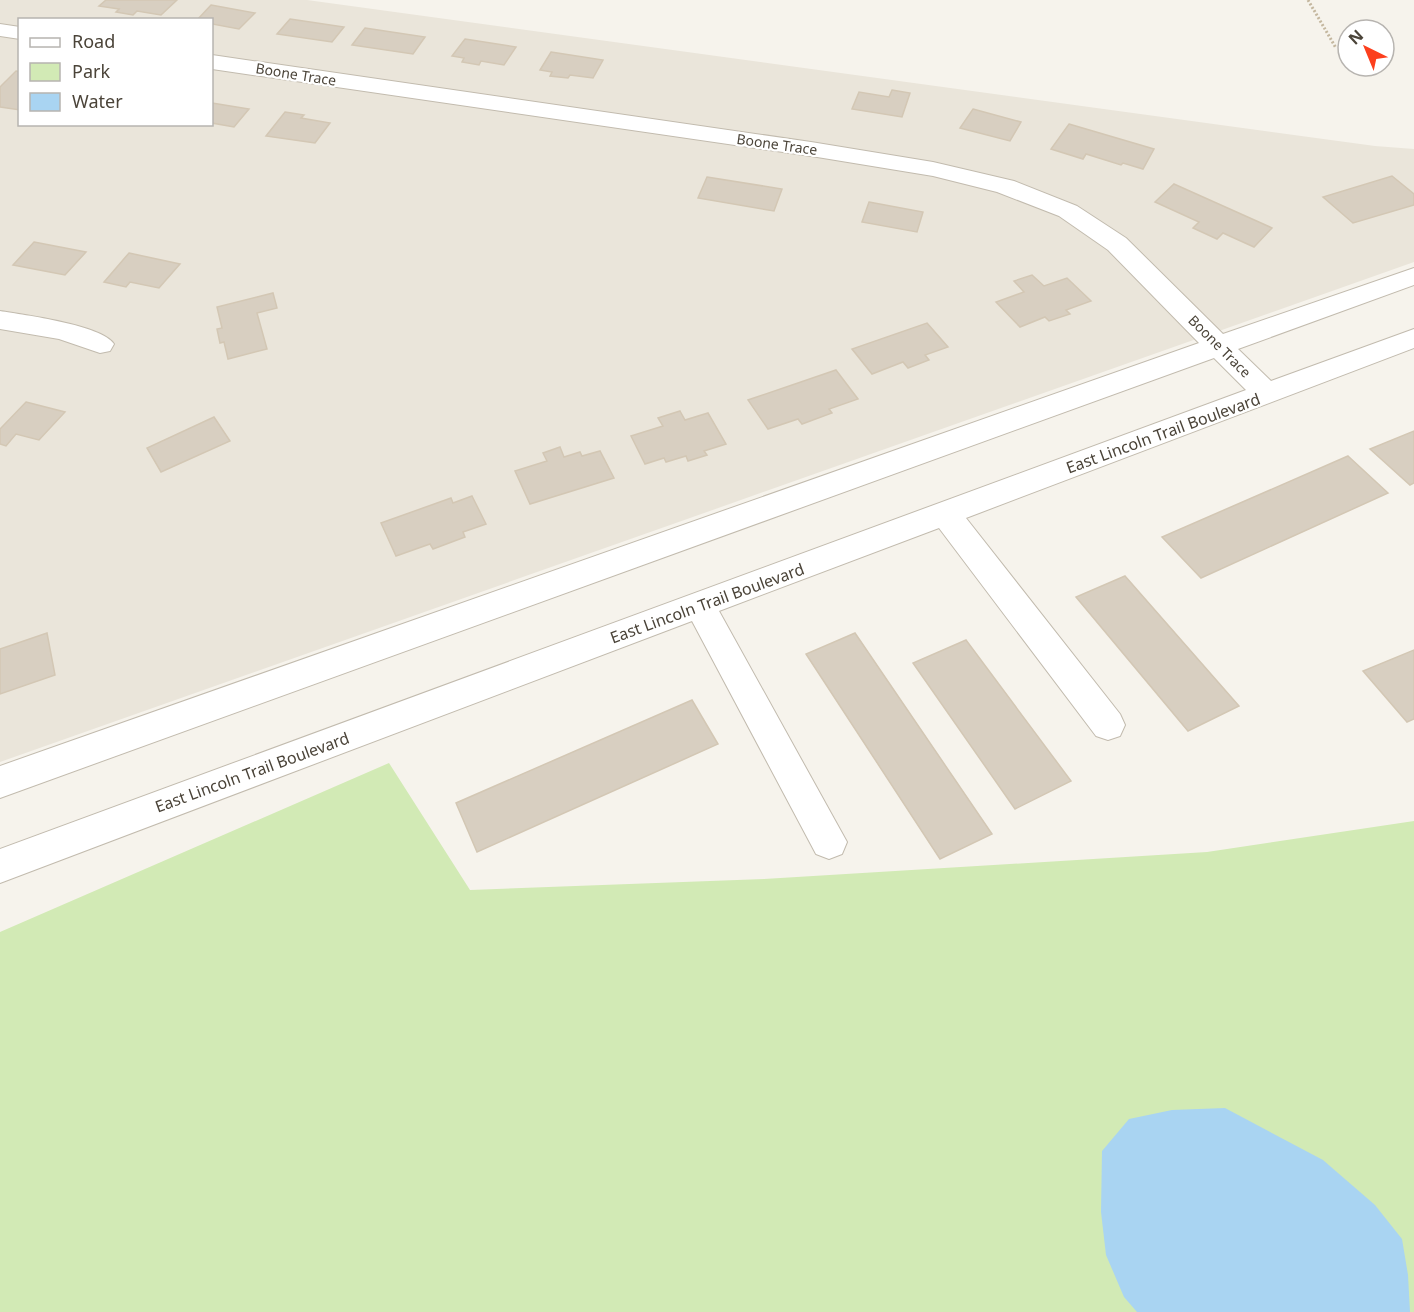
<svg xmlns="http://www.w3.org/2000/svg" width="1414" height="1312" font-family="'Noto Sans',sans-serif">
<style>
.residential{fill:#eae5da;fill-rule:evenodd}
.green{fill:#d2eab5}
.water{fill:#a9d4f2}
.building{fill:#d8cfc1;stroke:#d3c7b4;stroke-width:1.5}
.lines{fill:none;stroke-linecap:round;stroke-linejoin:round}
.minor-casing{stroke:#c2bbae;stroke-width:2}
.path{stroke:#c4b79f;stroke-width:3;stroke-dasharray:2 2;stroke-linecap:butt}
.minor{fill:#fff;fill-rule:evenodd}
.labels{text-anchor:middle;dominant-baseline:central;stroke-width:4.5;stroke-linejoin:round;paint-order:stroke}
.far-street-label{font-size:14px;fill:#4b4439;stroke:#fff}
.street-label{font-size:16px;fill:#4b4439;stroke:#fff}
</style>
<rect width="100%" height="100%" fill="#f6f3ec"/>
<path class="residential" d="M 0,0 L 307,0 L 1375,146 L 1414,149 L 1414,262 L 0,762 ZM 20,20 L 212,20 L 212,124 L 20,124 Z"/>
<polygon class="green" points="389,763 470,890 764,879 1207,852 1414,821 1414,1312 0,1312 0,932"/>
<polygon class="water" points="1225,1108 1323,1160 1375,1205 1402,1239 1408,1275 1410,1312 1137,1312 1124,1297 1106,1255 1101,1212 1102,1151 1129,1119 1172,1110"/>
<g class="building">
<polygon points="106,0 177,0 161,15 137,11 133,15 116,12 119,9 99,6"/>
<polygon points="211,5 255,13 239,29 212,24 212,20 197,20"/>
<polygon points="290,19 344,27 332,42 277,34"/>
<polygon points="365,28 425,37 413,54 352,45"/>
<polygon points="465,39 516,47 504,65 481,61 479,65 462,62 464,58 452,56"/>
<polygon points="551,52 603,60 593,78 570,75 568,78 550,76 552,72 540,70"/>
<polygon points="16,71 20,72 20,110 0,107 0,87"/>
<polygon points="892,90 910,93 902,117 852,109 859,92 889,97"/>
<polygon points="212,103 249,109 234,127 212,123"/>
<polygon points="973,109 1021,122 1010,141 960,128"/>
<polygon points="285,112 304,115 301,118 330,123 315,143 266,136"/>
<polygon points="1069,124 1154,149 1143,169 1123,163 1121,165 1086,154 1083,159 1051,149"/>
<polygon points="1392,176 1414,194 1414,205 1353,223 1323,197"/>
<polygon points="707,177 782,189 774,211 698,198"/>
<polygon points="1174,184 1270,227 1272,228 1254,247 1223,233 1217,239 1193,228 1199,222 1155,202"/>
<polygon points="869,202 923,212 917,232 862,222"/>
<polygon points="34,242 86,252 65,275 13,265"/>
<polygon points="129,253 180,264 159,288 130,282 126,287 104,282"/>
<polygon points="1032,275 1044,286 1067,278 1091,301 1066,310 1070,314 1049,321 1045,317 1020,327 996,302 1024,292 1014,281"/>
<polygon points="273,293 277,308 257,313 267,349 228,359 224,342 220,343 217,329 222,328 217,307"/>
<polygon points="927,323 948,347 925,355 929,360 908,368 903,362 872,374 852,349"/>
<polygon points="836,370 858,399 829,409 832,413 802,424 798,419 768,429 748,400"/>
<polygon points="26,402 65,412 39,440 16,434 6,446 0,444 0,429"/>
<polygon points="680,411 685,420 708,413 726,444 704,451 707,455 688,461 686,456 666,462 664,458 645,464 631,436 663,426 658,418"/>
<polygon points="214,417 230,441 161,472 147,448"/>
<polygon points="1414,431 1414,483 1410,485 1370,449"/>
<polygon points="560,447 564,457 580,452 582,456 600,451 614,478 530,504 515,471 547,461 543,453"/>
<polygon points="1348,456 1388,493 1201,578 1162,537"/>
<polygon points="472,496 486,524 463,532 465,537 433,549 430,544 396,556 381,523 451,498 453,503"/>
<polygon points="1125,576 1239,706 1188,731 1076,597"/>
<polygon points="47,633 55,675 0,694 0,649"/>
<polygon points="855,633 992,834 940,859 806,654"/>
<polygon points="966,640 1071,781 1015,809 913,663"/>
<polygon points="1414,650 1414,719 1407,722 1363,671"/>
<polygon points="692,700 718,744 477,852 456,803"/>
</g>
<g class="lines">
<defs>
<g id="minor">
<polygon points="0,24 20,27 20,39 0,36"/>
<polygon points="212,55 811,142 933,162 1014,181 1077,206 1126,238 1223,334 1414,268 1414,285 1238,349 1271,381 1414,329 1414,348 966,518 1120,714 1125,725 1120,736 1108,740 1096,736 939,528 719,611 847,842 842,854 829,859 816,854 692,621 0,883 0,849 1246,390 1214,358 0,798 0,766 1199,343 1108,250 1059,216 997,192 933,176 811,156 212,69"/>
<path d="M 0,311 C 24,315 102,325 114,344 L 110,351 L 100,353 L 59,339 L 0,329 Z"/>
</g>
</defs>
<use href="#minor" class="minor-casing"/>
<polyline class="path" points="1308,0 1336,48"/>
<use href="#minor" class="minor"/>
</g>
<g class="labels">
<g class="far-street-label">
<text transform="translate(296 74) rotate(9)">Boone Trace</text>
<text transform="translate(777 144) rotate(8)">Boone Trace</text>
<text transform="translate(1220 346) rotate(45)">Boone Trace</text>
</g>
<g class="street-label">
<text transform="translate(1163 433) rotate(-20)">East Lincoln Trail Boulevard</text>
<text transform="translate(707 603) rotate(-20)">East Lincoln Trail Boulevard</text>
<text transform="translate(252 772) rotate(-20)">East Lincoln Trail Boulevard</text>
</g>
</g>
<rect x="18" y="18" width="195" height="108" fill="#ffffff" stroke="#b7b4b0" stroke-width="1.5"/>
<rect x="30" y="38" width="30" height="9" fill="#ffffff" stroke="#b7b4b0" stroke-width="1.5"/>
<text x="72" y="48" font-size="18" fill="#4b4439">Road</text>
<rect x="30" y="63" width="30" height="18" fill="#d2eab5" stroke="#b7b4b0" stroke-width="1.5"/>
<text x="72" y="78" font-size="18" fill="#4b4439">Park</text>
<rect x="30" y="93" width="30" height="18" fill="#a9d4f2" stroke="#b7b4b0" stroke-width="1.5"/>
<text x="72" y="108" font-size="18" fill="#4b4439">Water</text>
<g transform="translate(1366 48) rotate(317)"><circle r="28" fill="#ffffff" stroke="#b7b4b0" stroke-width="1.5"/>
<path d="M0-4.5L10 22L0 15L-10 22Z" fill="#fc3f1d"/>
<text y="-9" font-size="16" font-weight="bold" text-anchor="middle" fill="#4b4439">N</text>
</g>
</svg>
